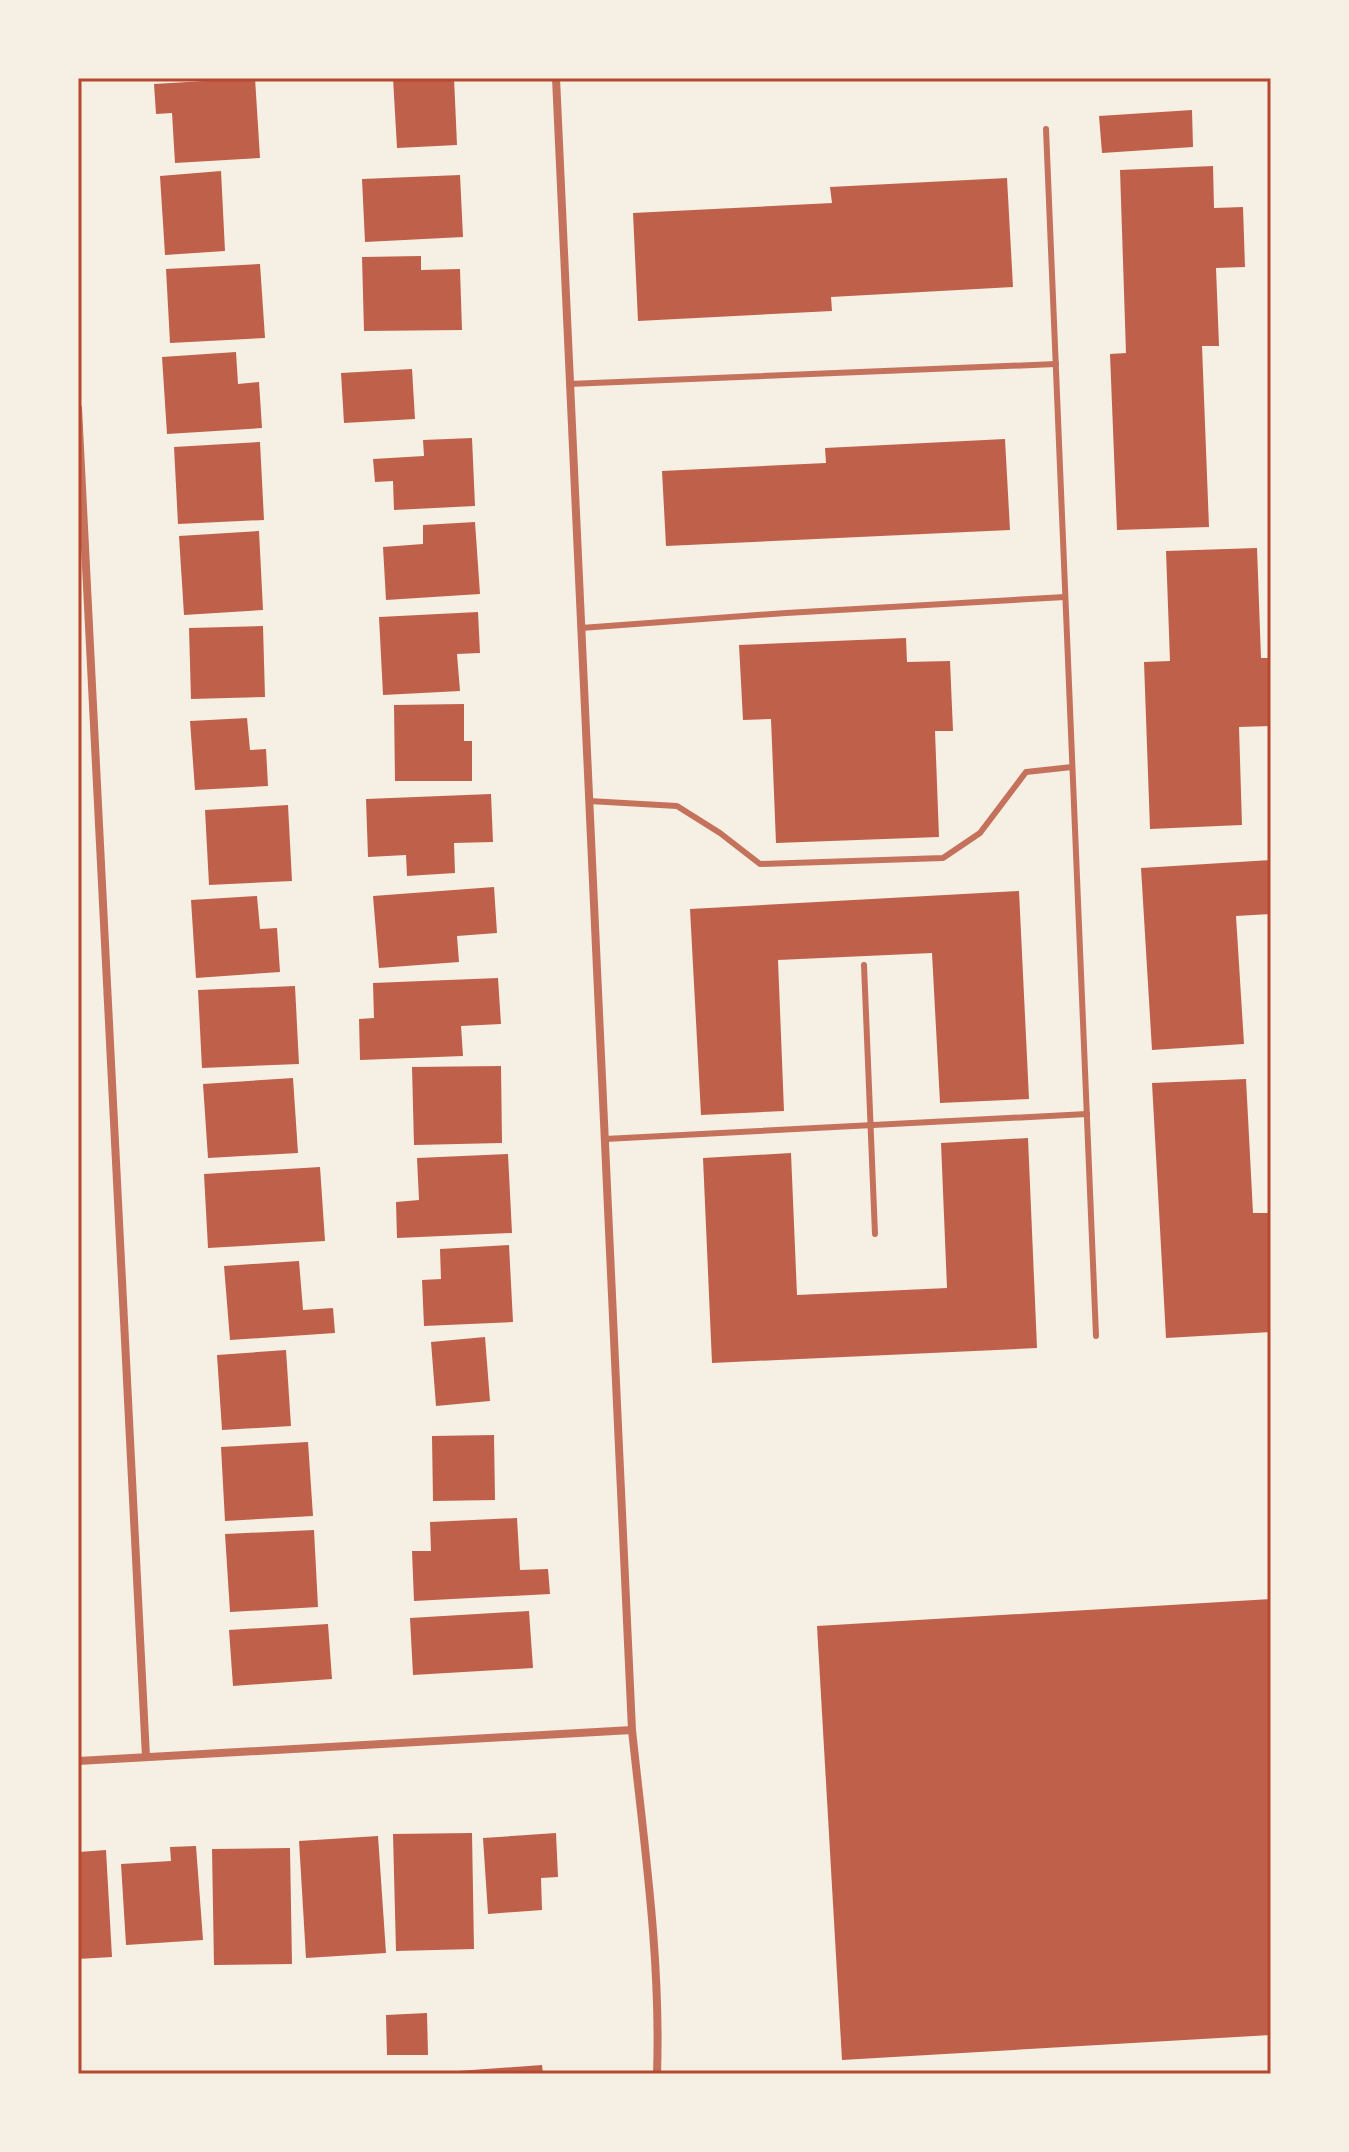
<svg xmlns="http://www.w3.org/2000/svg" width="1349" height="2152" font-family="'Titillium Web',sans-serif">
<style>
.building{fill:#bf614a}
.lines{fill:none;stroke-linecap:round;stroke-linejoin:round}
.service{stroke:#c5725c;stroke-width:6}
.minor{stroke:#c5725c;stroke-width:8}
.neatline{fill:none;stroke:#b5482f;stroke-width:3}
</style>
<rect width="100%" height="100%" fill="#f6efe4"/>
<g class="building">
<polygon points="255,78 260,158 175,163 172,113 156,114 154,84"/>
<polygon points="393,78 454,78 457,145 397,148"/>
<polygon points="1192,110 1193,147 1102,153 1099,116"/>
<polygon points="1213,166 1214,208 1243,207 1245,267 1216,268 1219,346 1202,346 1209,527 1117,530 1110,354 1126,353 1120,170"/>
<polygon points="221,171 225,251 165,255 160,176"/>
<polygon points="460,175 463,237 365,242 362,179"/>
<polygon points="1007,178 1013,287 831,297 832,311 638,321 633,213 832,203 830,187"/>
<polygon points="421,256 421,270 460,269 462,330 364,331 362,257"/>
<polygon points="260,264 265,338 170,343 166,269"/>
<polygon points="236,352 238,384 259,382 262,428 167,434 162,357"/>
<polygon points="412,369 415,419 344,423 341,373"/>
<polygon points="472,438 475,506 394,510 393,481 375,482 373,459 424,456 423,440"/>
<polygon points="1005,439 1010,530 666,546 662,471 826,463 825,448"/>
<polygon points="260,442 264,520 178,524 174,447"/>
<polygon points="475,522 480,594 386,600 383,547 423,544 423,525"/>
<polygon points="259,531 263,610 184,615 179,536"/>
<polygon points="1257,548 1261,658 1271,658 1271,726 1239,727 1242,825 1150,829 1144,662 1170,661 1166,551"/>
<polygon points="478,612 480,653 457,654 460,691 383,695 379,617"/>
<polygon points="263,626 265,697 191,699 189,628"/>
<polygon points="906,638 907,662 950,661 953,731 935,731 939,837 776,843 771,719 743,720 739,645"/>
<polygon points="464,704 464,741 472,741 472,781 395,781 394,705"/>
<polygon points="247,718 250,750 266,749 268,786 195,790 190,721"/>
<polygon points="491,794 493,842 454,843 455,873 407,876 406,855 368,857 366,799"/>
<polygon points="288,805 292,881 209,885 205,810"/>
<polygon points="1271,860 1271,914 1236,916 1244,1044 1152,1050 1141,868"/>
<polygon points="494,887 497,933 457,936 459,962 379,968 373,896"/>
<polygon points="1019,891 1029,1099 940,1103 932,953 778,960 784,1111 701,1115 690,909"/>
<polygon points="257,896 260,929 277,928 280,972 196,978 191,900"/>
<polygon points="498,978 501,1024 461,1026 463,1056 360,1060 359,1019 374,1018 373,983"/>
<polygon points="295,986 299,1064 202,1068 198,990"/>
<polygon points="501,1066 502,1143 414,1145 412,1067"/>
<polygon points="293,1078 298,1153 208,1158 203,1084"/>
<polygon points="1246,1079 1253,1213 1271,1213 1271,1332 1166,1338 1152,1083"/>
<polygon points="1028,1138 1037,1348 712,1363 703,1158 791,1153 797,1295 947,1288 941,1143"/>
<polygon points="508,1154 512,1233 397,1238 396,1202 419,1200 417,1158"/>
<polygon points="320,1167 325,1241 208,1248 204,1174"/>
<polygon points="509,1245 513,1322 424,1326 422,1280 441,1279 440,1249"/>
<polygon points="299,1261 303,1310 333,1308 335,1333 230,1340 224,1266"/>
<polygon points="485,1337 490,1401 436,1406 431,1342"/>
<polygon points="286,1350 291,1426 222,1430 217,1355"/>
<polygon points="494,1435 495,1500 433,1501 432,1436"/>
<polygon points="308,1442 313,1516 225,1521 221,1447"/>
<polygon points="517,1518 520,1570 548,1569 550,1594 414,1601 412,1551 431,1551 430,1522"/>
<polygon points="314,1530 318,1607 230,1612 225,1534"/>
<polygon points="1271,1599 1271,2035 842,2060 817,1626"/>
<polygon points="529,1611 533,1668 413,1675 410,1618"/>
<polygon points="328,1624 332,1679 233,1686 229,1630"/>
<polygon points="472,1833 474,1949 396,1951 393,1834"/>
<polygon points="556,1833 558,1877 541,1878 542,1910 488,1914 483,1838"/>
<polygon points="378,1836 386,1953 306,1958 299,1841"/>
<polygon points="196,1846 203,1940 126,1945 121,1864 171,1861 170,1847"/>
<polygon points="290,1848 292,1964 214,1965 212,1849"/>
<polygon points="106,1850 112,1957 78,1959 78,1880 81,1880 79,1852"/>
<polygon points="427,2013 428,2055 387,2055 386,2015"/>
<polygon points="542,2065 543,2074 458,2074 458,2071"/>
</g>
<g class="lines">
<g class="service">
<polyline points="1046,129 1096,1336"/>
<polyline points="569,384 1056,364"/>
<polyline points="581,628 786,613 1065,597"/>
<polyline points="589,801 677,806 720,833 760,864 943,858 980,833 1026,772 1072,767"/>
<polyline points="864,965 875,1234"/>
<polyline points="605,1139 1087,1114"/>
</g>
<g class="minor">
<path d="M 556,78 L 632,1730 C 644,1844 661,1959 657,2074"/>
<polyline points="78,408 146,1757"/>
<polyline points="78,1761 632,1730"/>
</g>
</g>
<rect width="1349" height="2152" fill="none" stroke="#f6efe4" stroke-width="160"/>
<rect x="80" y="80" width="1189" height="1992" class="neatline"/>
</svg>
